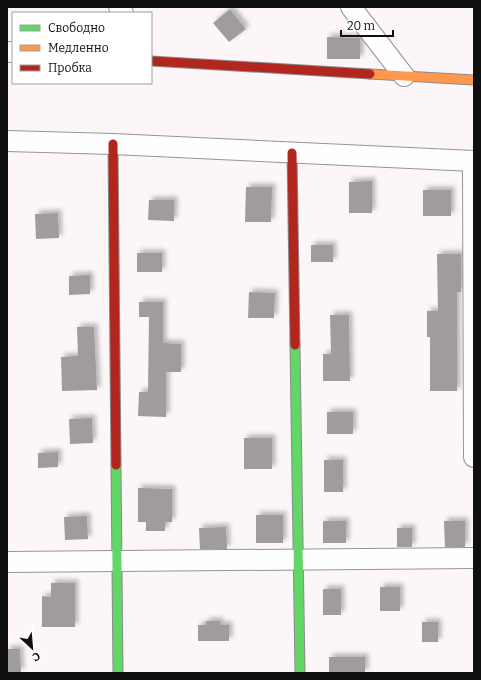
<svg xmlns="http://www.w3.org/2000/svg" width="481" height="680" font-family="Bitter,serif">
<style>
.building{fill:#a09b9e;filter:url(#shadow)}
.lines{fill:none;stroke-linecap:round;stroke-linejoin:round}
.street-casing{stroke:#969494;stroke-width:22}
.fast-casing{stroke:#8d8a8b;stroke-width:11}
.slow-casing{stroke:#8d8a8b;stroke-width:11}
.jam-casing{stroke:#8d8a8b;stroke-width:11}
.street{stroke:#fffefe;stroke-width:20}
.fast{stroke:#63d668;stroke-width:9}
.slow{stroke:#ff974d;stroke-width:9}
.jam{stroke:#b3261e;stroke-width:9}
</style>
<defs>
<filter id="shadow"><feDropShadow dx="3.5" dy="-3.5" stdDeviation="2" flood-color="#0004"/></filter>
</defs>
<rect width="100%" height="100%" fill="#fcf6f8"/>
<g class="building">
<polygon points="230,9 246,29 229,42 213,23"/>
<polygon points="327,37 360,38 360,59 327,59"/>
<polygon points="372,181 372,213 349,213 349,182"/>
<polygon points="246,187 272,187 271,222 245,222"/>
<rect x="423" y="190" width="28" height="26"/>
<polygon points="149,200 174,200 174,221 148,220"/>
<polygon points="58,213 59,238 36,239 35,214"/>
<rect x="311" y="245" width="22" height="17"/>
<rect x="137" y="253" width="25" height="19"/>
<polygon points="437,254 461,254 461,292 457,292 457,391 430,391 430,337 427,337 427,311 438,311"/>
<polygon points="90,275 90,294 69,295 69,276"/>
<polygon points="249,292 275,293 274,318 248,318"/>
<polygon points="139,302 163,302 163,343 181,344 181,372 166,372 166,417 138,416 139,392 148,392 149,317 139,317"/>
<polygon points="330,315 349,315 350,381 323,381 323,354 331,354"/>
<polygon points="77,327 94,327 97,390 62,391 61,357 78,356"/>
<rect x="327" y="412" width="26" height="22"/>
<polygon points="92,418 93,443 70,444 69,419"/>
<rect x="244" y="438" width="28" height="31"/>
<polygon points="58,452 58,467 38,468 38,453"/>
<rect x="324" y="460" width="19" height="32"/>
<polygon points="138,488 172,489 172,522 165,522 165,531 146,531 146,522 138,522"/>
<rect x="256" y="515" width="27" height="28"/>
<polygon points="87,516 88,539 65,540 64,517"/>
<rect x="323" y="521" width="23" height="22"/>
<polygon points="444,521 465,521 465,547 445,547"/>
<polygon points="226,527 227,549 200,549 199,528"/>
<rect x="397" y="528" width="15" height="19"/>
<polygon points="51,583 75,583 75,627 42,627 42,596 51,597"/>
<rect x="380" y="587" width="20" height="24"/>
<rect x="323" y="589" width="18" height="26"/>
<polygon points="206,621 220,621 220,625 229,625 229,641 198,641 198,625 206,625"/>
<rect x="422" y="622" width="16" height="20"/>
<polygon points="7,649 20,649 21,672 7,672"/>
<rect x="329" y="657" width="36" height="16"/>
</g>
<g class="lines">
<defs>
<g id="street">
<polyline points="119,7 123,13"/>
<polyline points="351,7 404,76"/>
<polyline points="7,52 13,52"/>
<polyline points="7,141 113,144 474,161"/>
<polyline points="473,161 474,457"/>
<polyline points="7,562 474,558"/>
</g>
<g id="fast">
<polyline points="295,345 300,673"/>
<polyline points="116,465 118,673"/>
</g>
<polyline id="slow" points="370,74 474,80"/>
<g id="jam">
<polyline points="151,61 370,74"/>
<polyline points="113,144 116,465"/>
<polyline points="292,153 295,345"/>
</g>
</defs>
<use href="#street" class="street-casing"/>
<use href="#fast" class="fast-casing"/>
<use href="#slow" class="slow-casing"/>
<use href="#jam" class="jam-casing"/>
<use href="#street" class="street"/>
<use href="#fast" class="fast"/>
<use href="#slow" class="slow"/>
<use href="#jam" class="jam"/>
</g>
<rect width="481" height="680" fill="none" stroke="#101010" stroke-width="16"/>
<rect x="12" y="12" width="140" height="72" fill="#ffffff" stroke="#9f9f9f"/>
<rect x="20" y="25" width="20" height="6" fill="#63d668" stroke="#9f9f9f"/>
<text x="48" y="32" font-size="12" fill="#101010">Свободно</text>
<rect x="20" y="45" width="20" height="6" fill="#ff974d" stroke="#9f9f9f"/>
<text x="48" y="52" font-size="12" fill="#101010">Медленно</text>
<rect x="20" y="65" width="20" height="6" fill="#b3261e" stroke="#9f9f9f"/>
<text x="48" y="72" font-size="12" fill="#101010">Пробка</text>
<g transform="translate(32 648) rotate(154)" stroke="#ffffff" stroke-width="3" paint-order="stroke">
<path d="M0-3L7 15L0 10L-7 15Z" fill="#101010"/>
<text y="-6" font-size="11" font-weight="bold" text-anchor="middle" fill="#101010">С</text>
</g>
<path d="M341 30v6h52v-6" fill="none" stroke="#101010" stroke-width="2"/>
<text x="347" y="30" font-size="12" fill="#101010" stroke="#ffffff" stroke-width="3" paint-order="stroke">20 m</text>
</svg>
